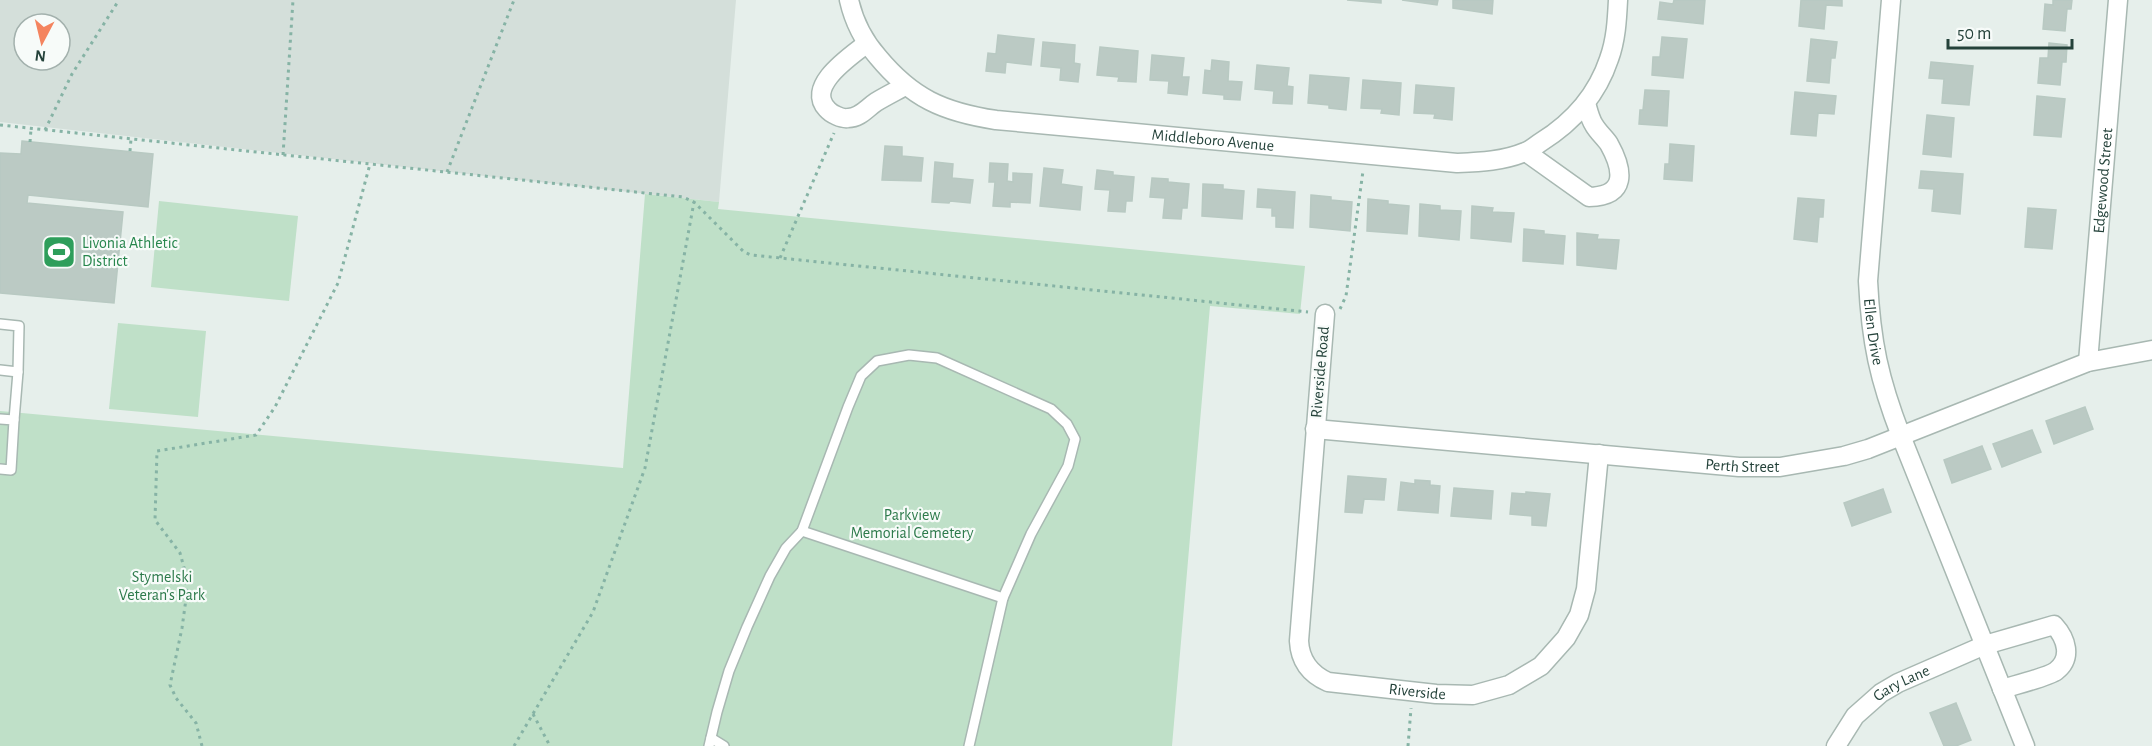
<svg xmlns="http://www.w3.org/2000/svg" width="2152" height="746" font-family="'Alegreya Sans',sans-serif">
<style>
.built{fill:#d4dfda;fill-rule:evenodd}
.green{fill:#bfe0c8}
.building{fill:#bbcac4;stroke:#b8c9c2;stroke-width:1.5}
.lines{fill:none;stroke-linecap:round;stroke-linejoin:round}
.service-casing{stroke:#a8b8b2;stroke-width:12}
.minor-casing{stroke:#a8b8b2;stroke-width:21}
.path{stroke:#86b3a5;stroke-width:3;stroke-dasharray:3 4.5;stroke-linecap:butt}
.service{stroke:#fff;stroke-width:9}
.minor{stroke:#fff;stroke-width:18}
.labels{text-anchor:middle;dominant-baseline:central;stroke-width:4.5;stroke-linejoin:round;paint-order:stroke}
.street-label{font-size:16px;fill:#24423a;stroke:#f7fbf9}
.leisure-label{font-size:16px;fill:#27864d;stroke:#f7fbf9;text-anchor:start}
.park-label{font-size:16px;fill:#2d7a4b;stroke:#f7fbf9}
</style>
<rect width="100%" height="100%" fill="#e6efeb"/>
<path class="built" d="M 0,0 L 736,0 L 719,202 L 0,122 ZM 24,24 L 60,24 L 60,60 L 24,60 Z"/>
<g class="green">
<polygon points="645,194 719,202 718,209 1305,266 1300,314 1210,306 1172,746 0,746 0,411 623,468"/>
<polygon points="159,201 298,216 289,301 151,287"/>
<polygon points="118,323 206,331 198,417 109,409"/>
</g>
<g class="building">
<polygon points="1347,0 1381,0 1381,3"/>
<polygon points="1402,0 1438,0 1437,5"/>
<polygon points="1453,0 1493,0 1492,14 1453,8"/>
<polygon points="1674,0 1705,0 1703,24 1658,19 1660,2 1673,4"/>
<polygon points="1801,0 1842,0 1842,6 1826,5 1824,29 1799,26"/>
<polygon points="2053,0 2072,0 2071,9 2067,9 2065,31 2043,29 2045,4 2053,5"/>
<polygon points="998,35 1034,39 1031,65 1006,62 1005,73 986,71 988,53 996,54"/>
<polygon points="1662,37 1687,39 1683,78 1652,75 1653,57 1660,57"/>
<polygon points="1811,39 1837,42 1835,58 1831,58 1829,83 1807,81"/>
<polygon points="1043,42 1075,45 1074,63 1080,64 1078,82 1060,80 1061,68 1041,66"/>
<polygon points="2049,43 2067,45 2066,62 2062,62 2060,85 2038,83 2040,58 2048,58"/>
<polygon points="1100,47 1138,51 1136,82 1118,81 1119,77 1097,75"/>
<polygon points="1152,55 1184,58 1182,77 1189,77 1187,95 1168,93 1169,81 1150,80"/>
<polygon points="1212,60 1229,62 1228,81 1242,82 1240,100 1224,99 1224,95 1203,93 1205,70 1211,71"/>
<polygon points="1931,62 1973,66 1969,105 1942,103 1944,79 1929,78"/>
<polygon points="1257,65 1289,68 1287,86 1293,87 1292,104 1273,103 1274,91 1255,89"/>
<polygon points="1310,75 1349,78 1346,110 1329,108 1329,105 1308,103"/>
<polygon points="1363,80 1401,83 1399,115 1381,113 1382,109 1361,108"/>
<polygon points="1416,85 1454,88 1452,120 1434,118 1435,114 1414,113"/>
<polygon points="1645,90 1669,91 1667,126 1639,124 1640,110 1643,110"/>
<polygon points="1795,92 1836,96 1834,114 1818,113 1816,136 1791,134"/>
<polygon points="2037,96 2065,99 2061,137 2034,135"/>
<polygon points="1927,115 1954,118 1951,157 1923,154"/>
<polygon points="22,141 153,154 148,207 28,195 27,203 123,212 114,303 0,293 0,153 21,154"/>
<polygon points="1670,144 1694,146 1692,181 1664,179 1665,164 1669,164"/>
<polygon points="885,146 902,147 902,156 923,158 921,181 882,180"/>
<polygon points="935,162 953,164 952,178 973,180 970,203 950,201 949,203 932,202"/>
<polygon points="990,163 1008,164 1007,181 1013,182 1013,173 1032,174 1030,203 1010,202 1010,207 993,206 995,182 989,182"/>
<polygon points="1044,168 1063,170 1061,184 1082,187 1080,210 1040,206"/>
<polygon points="1097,170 1113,172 1113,175 1134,177 1132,201 1126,201 1125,212 1108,211 1110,190 1095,189"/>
<polygon points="1921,171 1963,174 1960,214 1932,211 1934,189 1919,188"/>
<polygon points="1152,178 1168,179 1168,182 1189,184 1187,208 1182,208 1181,219 1163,218 1165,198 1150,197"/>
<polygon points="1203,184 1223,185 1223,189 1244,191 1242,219 1202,216"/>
<polygon points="1258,189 1295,192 1293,228 1276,227 1276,216 1272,216 1272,208 1257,207"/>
<polygon points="1311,195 1331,197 1331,200 1352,202 1350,231 1310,227"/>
<polygon points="1798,198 1824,200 1823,217 1819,217 1817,242 1794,239"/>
<polygon points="1368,199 1388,201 1388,204 1409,206 1407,234 1367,231"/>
<polygon points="1420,204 1440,206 1440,210 1461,211 1459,240 1419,236"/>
<polygon points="1472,206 1493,208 1492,212 1514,213 1511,242 1471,238"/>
<polygon points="2028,208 2056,210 2052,249 2025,247"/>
<polygon points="1524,229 1544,231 1544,234 1565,236 1563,264 1523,261"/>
<polygon points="1577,233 1598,235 1597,239 1619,240 1616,269 1577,265"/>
<polygon points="2085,407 2093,429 2054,444 2046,421"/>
<polygon points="2032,430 2041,452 2002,467 1993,444"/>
<polygon points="1982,446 1991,469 1952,483 1944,460"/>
<polygon points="1348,476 1386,479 1384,500 1364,499 1362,513 1345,512"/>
<polygon points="1415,480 1430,481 1430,485 1440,486 1438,513 1398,510 1401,482 1415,484"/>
<polygon points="1454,488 1493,491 1491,519 1451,516"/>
<polygon points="1883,489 1891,512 1852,526 1844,503"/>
<polygon points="1526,492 1550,494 1546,526 1532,525 1532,516 1510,514 1512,493 1526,494"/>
<polygon points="1956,703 1971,740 1956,746 1944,746 1930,713"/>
</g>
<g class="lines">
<defs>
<g id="service">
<polyline points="0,324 19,326 18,372 14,420"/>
<polyline points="0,370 18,372"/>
<polyline points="0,419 14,420 11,470 0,469"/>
<polyline points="802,531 1003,598"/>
<polyline points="711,738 724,746"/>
<polyline points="709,746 717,712 729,671 747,627 770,576 786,548 802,531 848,407 861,376 877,361 909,355 937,358 1051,409 1067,424 1075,439 1068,466 1031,534 1003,598 969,746"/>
</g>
<g id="minor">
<path id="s1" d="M 849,0 C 854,22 863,40 878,57 C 912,98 943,112 996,120 L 1457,163 C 1480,162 1504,161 1525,152 C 1531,150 1536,145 1541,142 C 1573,122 1597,95 1609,59 C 1616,40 1617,20 1618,0"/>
<path id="s2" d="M 1891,0 L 1868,281 C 1871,342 1879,379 1901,436 L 2025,746"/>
<path d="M 866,44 C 851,56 805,86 827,109 C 831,114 842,119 848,118 C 860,118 867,108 876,102 C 886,96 896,91 905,86"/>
<path d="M 1526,152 L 1589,197 C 1627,196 1624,171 1609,144 C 1605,138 1598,132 1594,125 C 1590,119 1588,110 1586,103"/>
<path id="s3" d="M 1325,314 L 1299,641 C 1300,661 1310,674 1328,682 L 1436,694 L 1473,695 L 1509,685 L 1541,666 L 1566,638 L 1579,615 L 1586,589 L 1599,454"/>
<path id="s4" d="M 2088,362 L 2118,0"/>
<path id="s5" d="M 1315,429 L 1739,467 L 1780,467 L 1844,456 L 1868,449 L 2088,362 L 2152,350"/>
<path id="s6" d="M 1836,746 L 1855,716 L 1881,693 L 1898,683 L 1985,645 L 2054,625 C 2066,638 2073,658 2056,671 C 2048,677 2015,685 2002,689"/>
</g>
</defs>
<use href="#service" class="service-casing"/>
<use href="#minor" class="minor-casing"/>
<g class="path">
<polyline points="0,125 683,197 694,202 744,252 751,255 1308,312"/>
<polyline points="45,130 72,74 119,0"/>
<polyline points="30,142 31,129"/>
<polyline points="130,151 131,139"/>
<polyline points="283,155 293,0"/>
<polyline points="447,172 514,0"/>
<polyline points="780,258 834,133"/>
<polyline points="1340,309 1346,296 1363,171"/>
<polyline points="533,714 550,746"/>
<polyline points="202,746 196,723 176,698 170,685 182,628 186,599 186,575 180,553 155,520 157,451 256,435 275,407 338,283 370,164"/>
<polyline points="514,746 593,612 645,468 694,202"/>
<polyline points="1408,746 1411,708"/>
</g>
<use href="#service" class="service"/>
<use href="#minor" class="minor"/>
</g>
<defs>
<symbol id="stadium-square" viewBox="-11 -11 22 22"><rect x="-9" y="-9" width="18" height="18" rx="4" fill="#2e9e5b" stroke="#f7fbf9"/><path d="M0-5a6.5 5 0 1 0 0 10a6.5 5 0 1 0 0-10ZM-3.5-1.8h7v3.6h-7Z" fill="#fff"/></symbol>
</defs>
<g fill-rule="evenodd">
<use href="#stadium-square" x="40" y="233" width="38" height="38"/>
</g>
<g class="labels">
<g class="street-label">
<text stroke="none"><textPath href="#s1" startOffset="420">Middleboro Avenue</textPath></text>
<text stroke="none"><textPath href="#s4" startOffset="182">Edgewood Street</textPath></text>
<text stroke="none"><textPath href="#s2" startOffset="333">Ellen Drive</textPath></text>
<text transform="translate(1320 372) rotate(-85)">Riverside Road</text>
<text stroke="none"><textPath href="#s5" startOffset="429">Perth Street</textPath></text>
<text stroke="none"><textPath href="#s6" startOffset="93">Gary Lane</textPath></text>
<text stroke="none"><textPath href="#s3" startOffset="471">Riverside</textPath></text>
</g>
<g class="leisure-label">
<text x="82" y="243">Livonia Athletic<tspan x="82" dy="18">District</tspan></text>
</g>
<g class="park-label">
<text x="912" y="515">Parkview<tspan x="912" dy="18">Memorial Cemetery</tspan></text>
<text x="162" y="577">Stymelski<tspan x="162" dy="18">Veteran's Park</tspan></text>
</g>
</g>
<g transform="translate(42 42) rotate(187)"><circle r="28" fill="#f7fbf9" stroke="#a3b1ad" stroke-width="1.5"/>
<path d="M0-4.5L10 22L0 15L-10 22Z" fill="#f4845f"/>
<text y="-9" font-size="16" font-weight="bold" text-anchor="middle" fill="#24423a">N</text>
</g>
<path d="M1948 39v9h124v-9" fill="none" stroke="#24423a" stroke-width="3"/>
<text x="1957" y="39" font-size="18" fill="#24423a" stroke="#f7fbf9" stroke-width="4.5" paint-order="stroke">50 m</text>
</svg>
